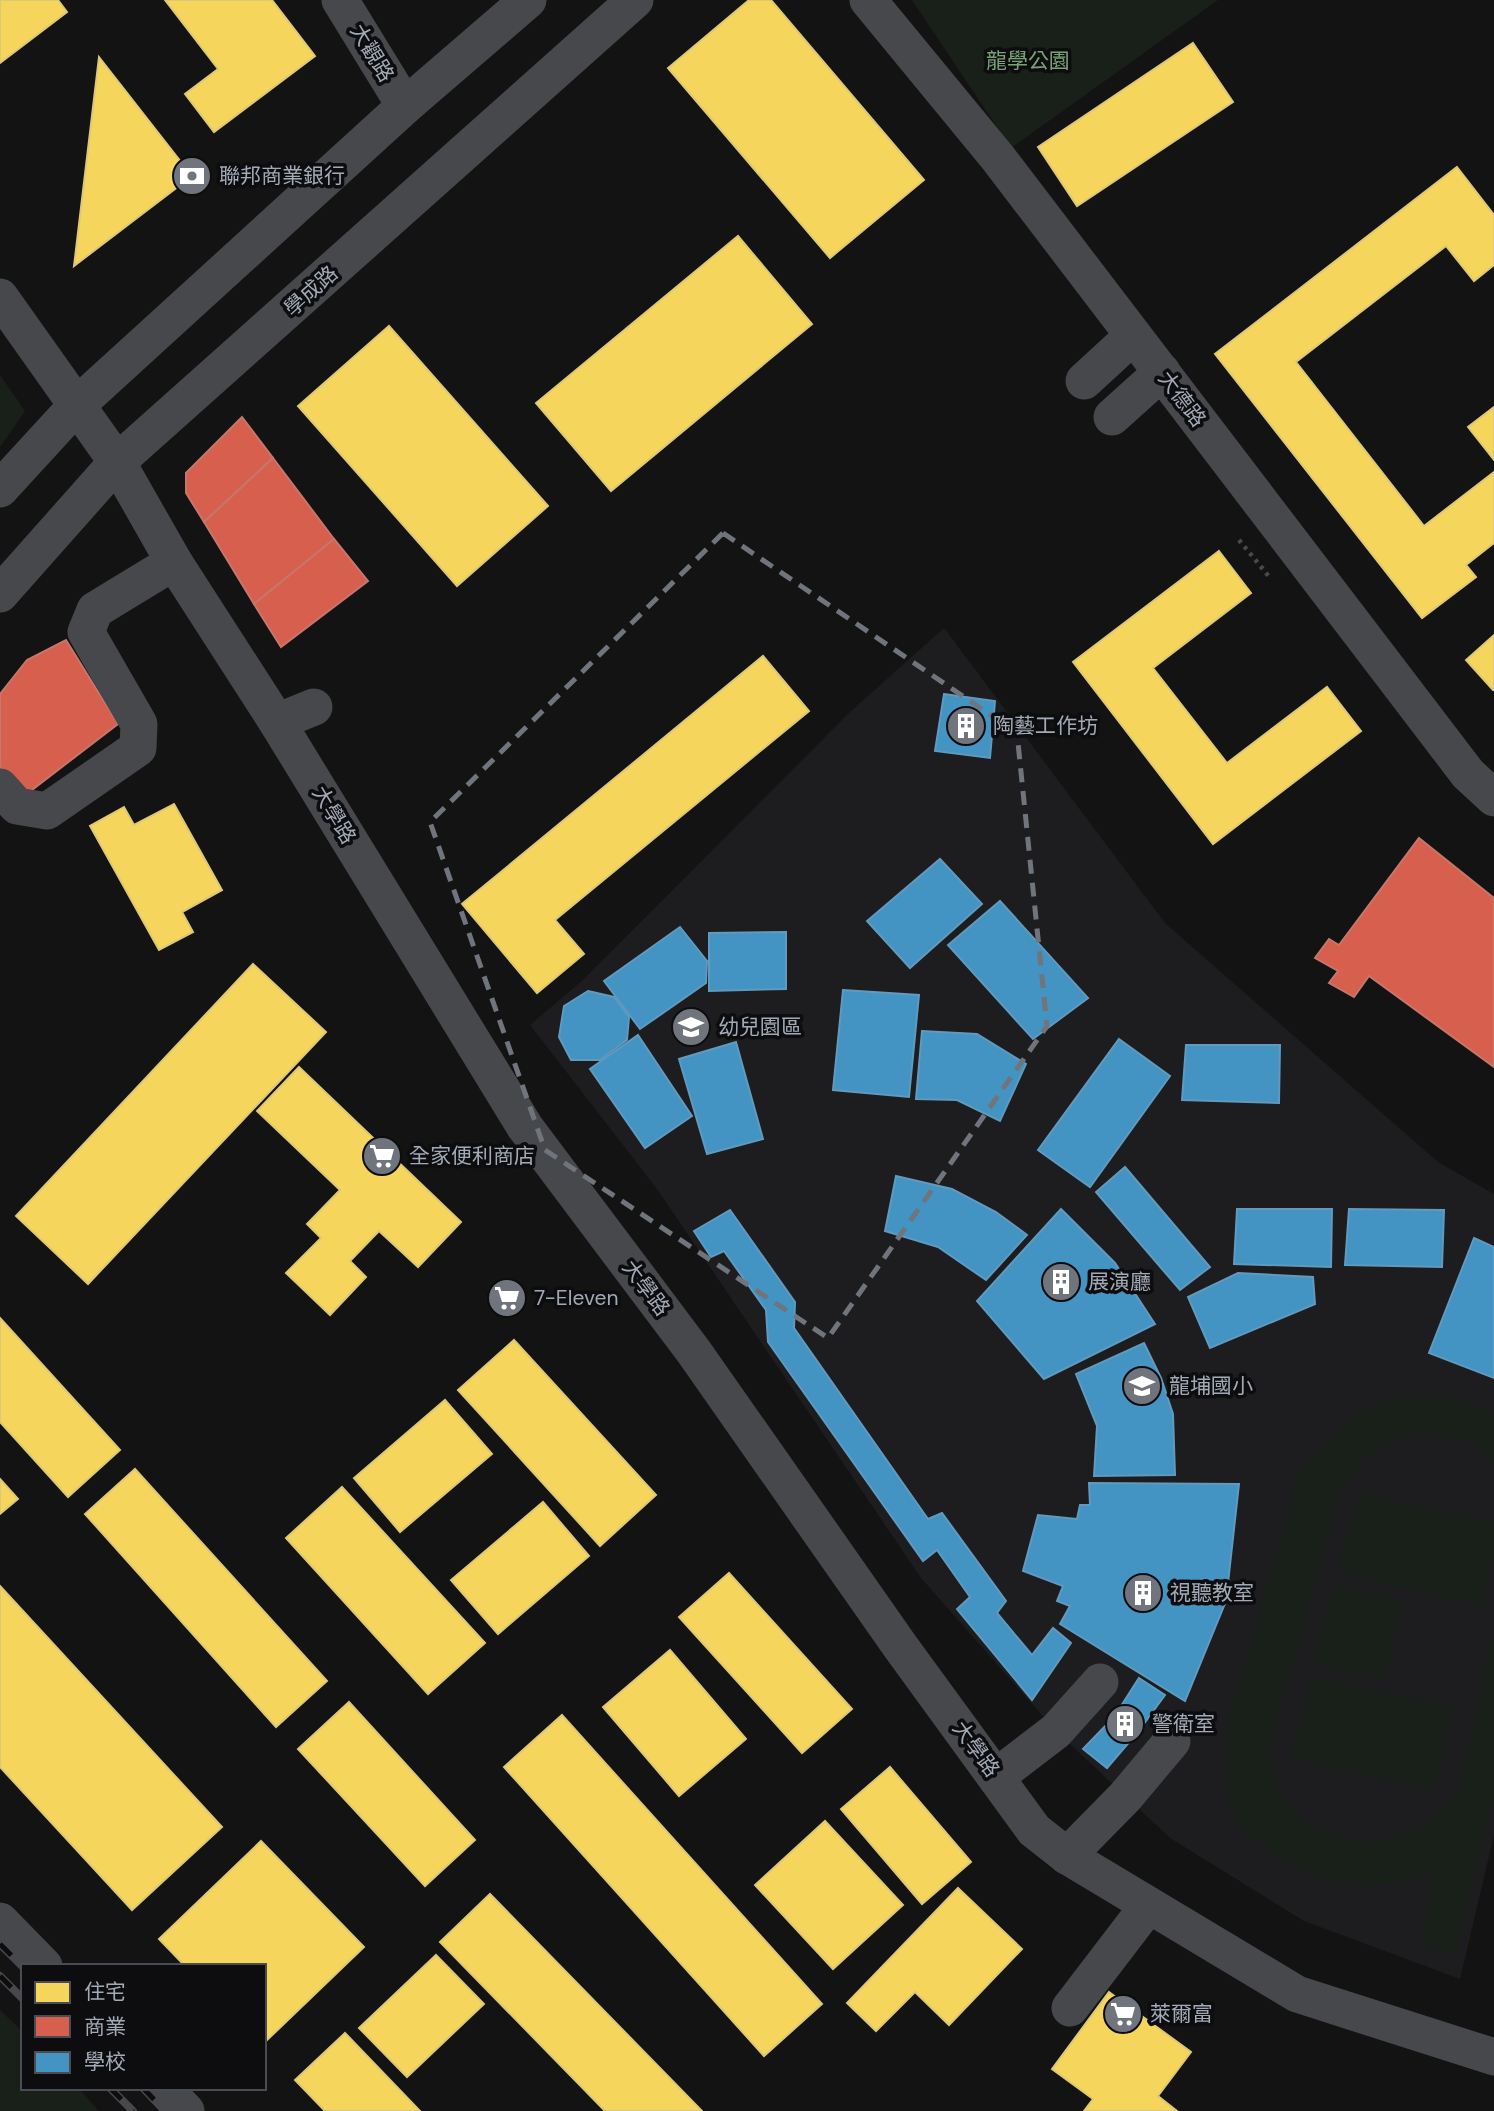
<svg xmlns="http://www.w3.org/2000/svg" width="1494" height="2111" font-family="'DM Sans','Noto Sans TC',sans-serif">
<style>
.built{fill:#1d1d1f}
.green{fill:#192019}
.homes{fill:#f6d55c;stroke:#ddc877;stroke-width:2}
.shops{fill:#d6604d;stroke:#c6766c;stroke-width:2}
.schools{fill:#4393c3;stroke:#609abf;stroke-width:2}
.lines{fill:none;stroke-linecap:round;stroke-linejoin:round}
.path{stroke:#484a4e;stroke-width:4.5;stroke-dasharray:3.5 5;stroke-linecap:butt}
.minor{stroke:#47484c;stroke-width:37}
.rail-casing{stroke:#47484b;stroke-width:8}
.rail{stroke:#0d0d0f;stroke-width:5;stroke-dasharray:16;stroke-linecap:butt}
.marked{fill:none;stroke:#70757d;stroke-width:5;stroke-dasharray:14 9;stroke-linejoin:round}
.labels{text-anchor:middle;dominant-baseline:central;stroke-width:7;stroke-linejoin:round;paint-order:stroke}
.street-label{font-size:21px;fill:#a2aab6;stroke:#0d0d0f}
.park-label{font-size:21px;fill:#79a377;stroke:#0d0d0f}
.poi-label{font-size:21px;fill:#a2aab6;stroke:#0d0d0f;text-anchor:start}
</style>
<rect width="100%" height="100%" fill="#131313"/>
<polygon class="built" points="944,628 1165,923 1438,1162 1494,1194 1494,1835 1460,1979 1304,1921 1170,1838 1056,1731 921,1578 657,1189 530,1025 583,980 850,712"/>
<g class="green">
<polygon points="912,0 1218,0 1011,148"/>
<polygon points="0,375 25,411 0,447"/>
<path d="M 1432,1397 L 1475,1404 L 1494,1415 L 1494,1461 L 1469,1443 L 1442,1435 L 1407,1434 L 1367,1456 L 1341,1490 L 1269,1748 L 1280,1796 L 1309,1829 L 1363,1844 L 1424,1829 L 1459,1789 L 1494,1630 L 1494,1794 L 1456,1953 L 1420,1945 L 1436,1874 C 1415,1877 1393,1884 1372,1885 C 1329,1886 1244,1851 1231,1807 C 1224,1784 1226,1756 1226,1732 L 1300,1473 L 1349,1420 L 1388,1401 Z"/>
<polygon points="1359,1494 1494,1523 1494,1549 1482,1606 1338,1572"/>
<polygon points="1335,1586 1402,1601 1385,1679 1313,1664"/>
<polygon points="1312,1678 1453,1708 1435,1791 1291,1757"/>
<polygon points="0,2010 23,2032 23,2088 78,2088 99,2111 0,2111"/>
</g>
<g class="homes">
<polygon points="0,0 58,0 67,12 0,63"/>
<polygon points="165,0 272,0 315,56 214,132 185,94 218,69"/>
<polygon points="749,0 771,0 924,180 830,258 668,68"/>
<polygon points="1193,43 1233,102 1077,206 1038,147"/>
<polygon points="99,57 192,176 74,266"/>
<polygon points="1457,167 1494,215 1494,265 1474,281 1446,246 1296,362 1424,526 1494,472 1494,543 1466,565 1476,577 1422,618 1215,354"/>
<polygon points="738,236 812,324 611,491 536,403"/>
<polygon points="389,326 548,506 457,586 298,406"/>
<polygon points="1494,407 1494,460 1468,427"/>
<polygon points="1219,551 1251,593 1153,668 1227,763 1327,687 1361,731 1213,844 1073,662"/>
<polygon points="1494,635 1494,690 1493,690 1466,660"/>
<polygon points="763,656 809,711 555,920 584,954 537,993 462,904"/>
<polygon points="174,804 222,890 182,912 193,932 159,950 90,826 124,807 134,825"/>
<polygon points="253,964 326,1032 88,1284 16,1216"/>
<polygon points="299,1067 461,1222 418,1267 379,1231 350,1261 366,1277 330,1315 286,1273 321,1238 307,1224 340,1190 257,1111"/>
<polygon points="0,1318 120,1450 68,1497 0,1422"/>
<polygon points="514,1340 656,1495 600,1546 458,1390"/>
<polygon points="445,1400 492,1454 400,1532 354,1478"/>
<polygon points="135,1469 327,1681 276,1727 85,1514"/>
<polygon points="0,1479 18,1499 0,1514"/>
<polygon points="342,1487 485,1643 428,1694 286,1538"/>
<polygon points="543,1502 589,1556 498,1634 451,1580"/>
<polygon points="729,1573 852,1709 802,1753 679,1617"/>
<polygon points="0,1586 222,1827 132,1910 0,1767"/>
<polygon points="670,1650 746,1739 679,1796 603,1707"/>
<polygon points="349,1702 475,1840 425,1886 298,1749"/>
<polygon points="562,1715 822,2004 764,2056 504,1767"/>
<polygon points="890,1767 971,1862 922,1904 841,1809"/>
<polygon points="825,1821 903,1905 833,1969 755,1885"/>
<polygon points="261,1841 364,1947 264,2043 264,1966 185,1966 159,1939"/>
<polygon points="958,1888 1022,1949 949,2025 915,1992 876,2031 847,2003"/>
<polygon points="490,1894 702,2111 605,2111 440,1942"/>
<polygon points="436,1955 484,2004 407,2077 359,2028"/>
<polygon points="1109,1992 1191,2052 1158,2096 1177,2111 1084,2111 1093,2099 1052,2069"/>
<polygon points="345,2033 420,2111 325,2111 295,2080"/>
</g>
<g class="shops">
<polygon points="242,417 273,458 204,522 186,493 186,473"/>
<polygon points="273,458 334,539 254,604 204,522"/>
<polygon points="334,539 368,581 281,647 254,604"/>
<polygon points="66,640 118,724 24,796 0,767 0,694 27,660"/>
<polygon points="1419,838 1494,898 1494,1067 1369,976 1354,997 1329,983 1338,971 1315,958 1329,939 1339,945"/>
</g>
<g class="schools">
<polygon points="944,694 995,701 990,758 935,751"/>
<polygon points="940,859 982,904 910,968 867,921"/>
<polygon points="1000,901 1088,998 1033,1039 948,945"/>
<polygon points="680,927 707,961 706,983 640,1029 604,981"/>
<polygon points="786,932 786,989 709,991 709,933"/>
<polygon points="843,990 919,995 909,1097 833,1090"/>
<polygon points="588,991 614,997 629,1017 627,1040 600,1060 571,1060 559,1037 564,1006"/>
<polygon points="922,1031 977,1034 1026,1064 1000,1121 957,1100 916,1099"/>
<polygon points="638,1035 692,1116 645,1148 590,1069"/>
<polygon points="1119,1039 1170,1076 1090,1187 1038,1150"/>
<polygon points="736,1042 763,1139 707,1154 679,1059"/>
<polygon points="1186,1045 1280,1045 1279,1103 1182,1100"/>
<polygon points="1125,1167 1210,1267 1180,1290 1096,1192"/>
<polygon points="896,1176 952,1189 996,1212 1027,1235 986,1280 938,1247 885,1231"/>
<polygon points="1061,1209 1115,1263 1155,1324 1044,1379 977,1301"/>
<polygon points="1237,1209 1332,1209 1331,1267 1234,1264"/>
<polygon points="1349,1209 1444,1210 1442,1267 1345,1265"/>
<polygon points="730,1210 795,1302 794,1328 928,1519 942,1513 1006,1601 997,1613 1032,1655 1053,1628 1071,1643 1032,1700 957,1609 970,1597 937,1550 923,1561 768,1342 766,1310 724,1251 711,1257 694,1231"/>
<polygon points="1474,1238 1494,1247 1494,1378 1429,1353"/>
<polygon points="1238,1273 1313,1277 1315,1304 1210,1348 1188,1297"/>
<polygon points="1144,1343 1161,1378 1173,1414 1175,1475 1094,1476 1097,1426 1076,1374"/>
<polygon points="1089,1483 1239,1484 1226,1601 1185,1701 1060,1624 1070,1606 1057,1601 1063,1586 1023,1571 1038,1515 1077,1519 1080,1505 1090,1505"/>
<polygon points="1139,1678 1165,1695 1138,1732 1107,1768 1083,1749 1114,1717"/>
</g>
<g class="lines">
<polyline class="path" points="1239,540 1271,579"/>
<g class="minor">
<polyline points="340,0 405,106"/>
<polyline points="868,0 998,158 1468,774 1494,798"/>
<polyline points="0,297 117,462 174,562 277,722 525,1127 694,1352 900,1646 1034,1830 1067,1856 1297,1994 1494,2057"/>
<polyline points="1084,381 1133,336"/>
<polyline points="1112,417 1162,372"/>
<polyline points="0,489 77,405 405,106 528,0"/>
<polyline points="0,594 117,462 635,0"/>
<polyline points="277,722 314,707"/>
<polyline points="0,787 17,806 47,811 138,748 139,724 86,632 95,610 174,562"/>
<polyline points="996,1777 1056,1731 1100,1682"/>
<polyline points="1067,1856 1125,1797 1172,1741"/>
<polyline points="0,1921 44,1966"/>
<polyline points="1070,2008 1148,1906"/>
<polyline points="164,2088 186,2111"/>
</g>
<defs>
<g id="rail">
<polyline points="0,1944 23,1967"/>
<polyline points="0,1976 23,1999"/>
<polyline points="110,2088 133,2111"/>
<polyline points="143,2088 165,2111"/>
</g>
</defs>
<use href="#rail" class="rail-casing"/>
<use href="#rail" class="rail"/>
</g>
<path class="marked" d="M 723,533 L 1017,733 L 1047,1026 L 828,1338 L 545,1150 L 430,822 Z"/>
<defs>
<symbol id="bank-disc" viewBox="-11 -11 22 22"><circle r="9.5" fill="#70757d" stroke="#0d0d0f"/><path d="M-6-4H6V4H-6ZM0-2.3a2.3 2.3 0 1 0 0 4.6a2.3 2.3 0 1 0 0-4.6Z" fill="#fff"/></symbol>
<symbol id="building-disc" viewBox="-11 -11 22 22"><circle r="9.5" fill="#70757d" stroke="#0d0d0f"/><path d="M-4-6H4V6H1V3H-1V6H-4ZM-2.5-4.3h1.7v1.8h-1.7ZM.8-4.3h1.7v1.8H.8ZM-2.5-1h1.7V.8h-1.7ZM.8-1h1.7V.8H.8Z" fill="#fff"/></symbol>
<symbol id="school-disc" viewBox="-11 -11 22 22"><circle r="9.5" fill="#70757d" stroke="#0d0d0f"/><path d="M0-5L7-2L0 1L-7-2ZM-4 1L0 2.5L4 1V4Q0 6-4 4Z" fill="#fff"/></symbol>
<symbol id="supermarket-disc" viewBox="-11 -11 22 22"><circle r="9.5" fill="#70757d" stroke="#0d0d0f"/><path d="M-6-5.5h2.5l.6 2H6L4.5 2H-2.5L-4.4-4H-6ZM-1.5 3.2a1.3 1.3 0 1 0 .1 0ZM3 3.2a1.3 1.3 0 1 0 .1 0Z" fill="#fff"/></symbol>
</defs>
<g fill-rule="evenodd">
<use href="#bank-disc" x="170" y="154" width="44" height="44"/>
<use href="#building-disc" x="944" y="704" width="44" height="44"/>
<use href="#school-disc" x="669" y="1005" width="44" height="44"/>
<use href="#supermarket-disc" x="360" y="1134" width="44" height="44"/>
<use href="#building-disc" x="1039" y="1260" width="44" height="44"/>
<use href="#supermarket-disc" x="485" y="1276" width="44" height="44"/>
<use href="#school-disc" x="1120" y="1364" width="44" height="44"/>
<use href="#building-disc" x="1121" y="1571" width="44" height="44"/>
<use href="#building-disc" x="1103" y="1702" width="44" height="44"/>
<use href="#supermarket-disc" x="1101" y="1992" width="44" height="44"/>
</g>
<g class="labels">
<g class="street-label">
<text transform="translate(372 53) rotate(59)">大觀路</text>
<text transform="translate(311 291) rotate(-42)">學成路</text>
<text transform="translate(1182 399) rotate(53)">大德路</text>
<text transform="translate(334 815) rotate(59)">大學路</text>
<text transform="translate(646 1288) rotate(53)">大學路</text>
<text transform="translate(976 1749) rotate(54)">大學路</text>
</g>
<g class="park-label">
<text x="1028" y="61">龍學公園</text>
</g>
<g class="poi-label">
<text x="219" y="176">聯邦商業銀行</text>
<text x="993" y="726">陶藝工作坊</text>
<text x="718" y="1027">幼兒園區</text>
<text x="409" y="1156">全家便利商店</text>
<text x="1088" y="1282">展演廳</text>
<text x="534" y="1298">7-Eleven</text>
<text x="1169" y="1386">龍埔國小</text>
<text x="1170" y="1593">視聽教室</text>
<text x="1152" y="1724">警衛室</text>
<text x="1150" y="2014">萊爾富</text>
</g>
</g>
<rect x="21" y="1964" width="245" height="126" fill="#0d0d0f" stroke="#494c52" stroke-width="2"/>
<rect x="35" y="1982" width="35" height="21" fill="#f6d55c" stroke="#494c52" stroke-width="2"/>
<text x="84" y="1999" font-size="21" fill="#a2aab6">住宅</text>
<rect x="35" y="2016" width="35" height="21" fill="#d6604d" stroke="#494c52" stroke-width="2"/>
<text x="84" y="2034" font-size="21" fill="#a2aab6">商業</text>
<rect x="35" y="2052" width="35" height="21" fill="#4393c3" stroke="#494c52" stroke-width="2"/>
<text x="84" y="2069" font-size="21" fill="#a2aab6">學校</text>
</svg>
